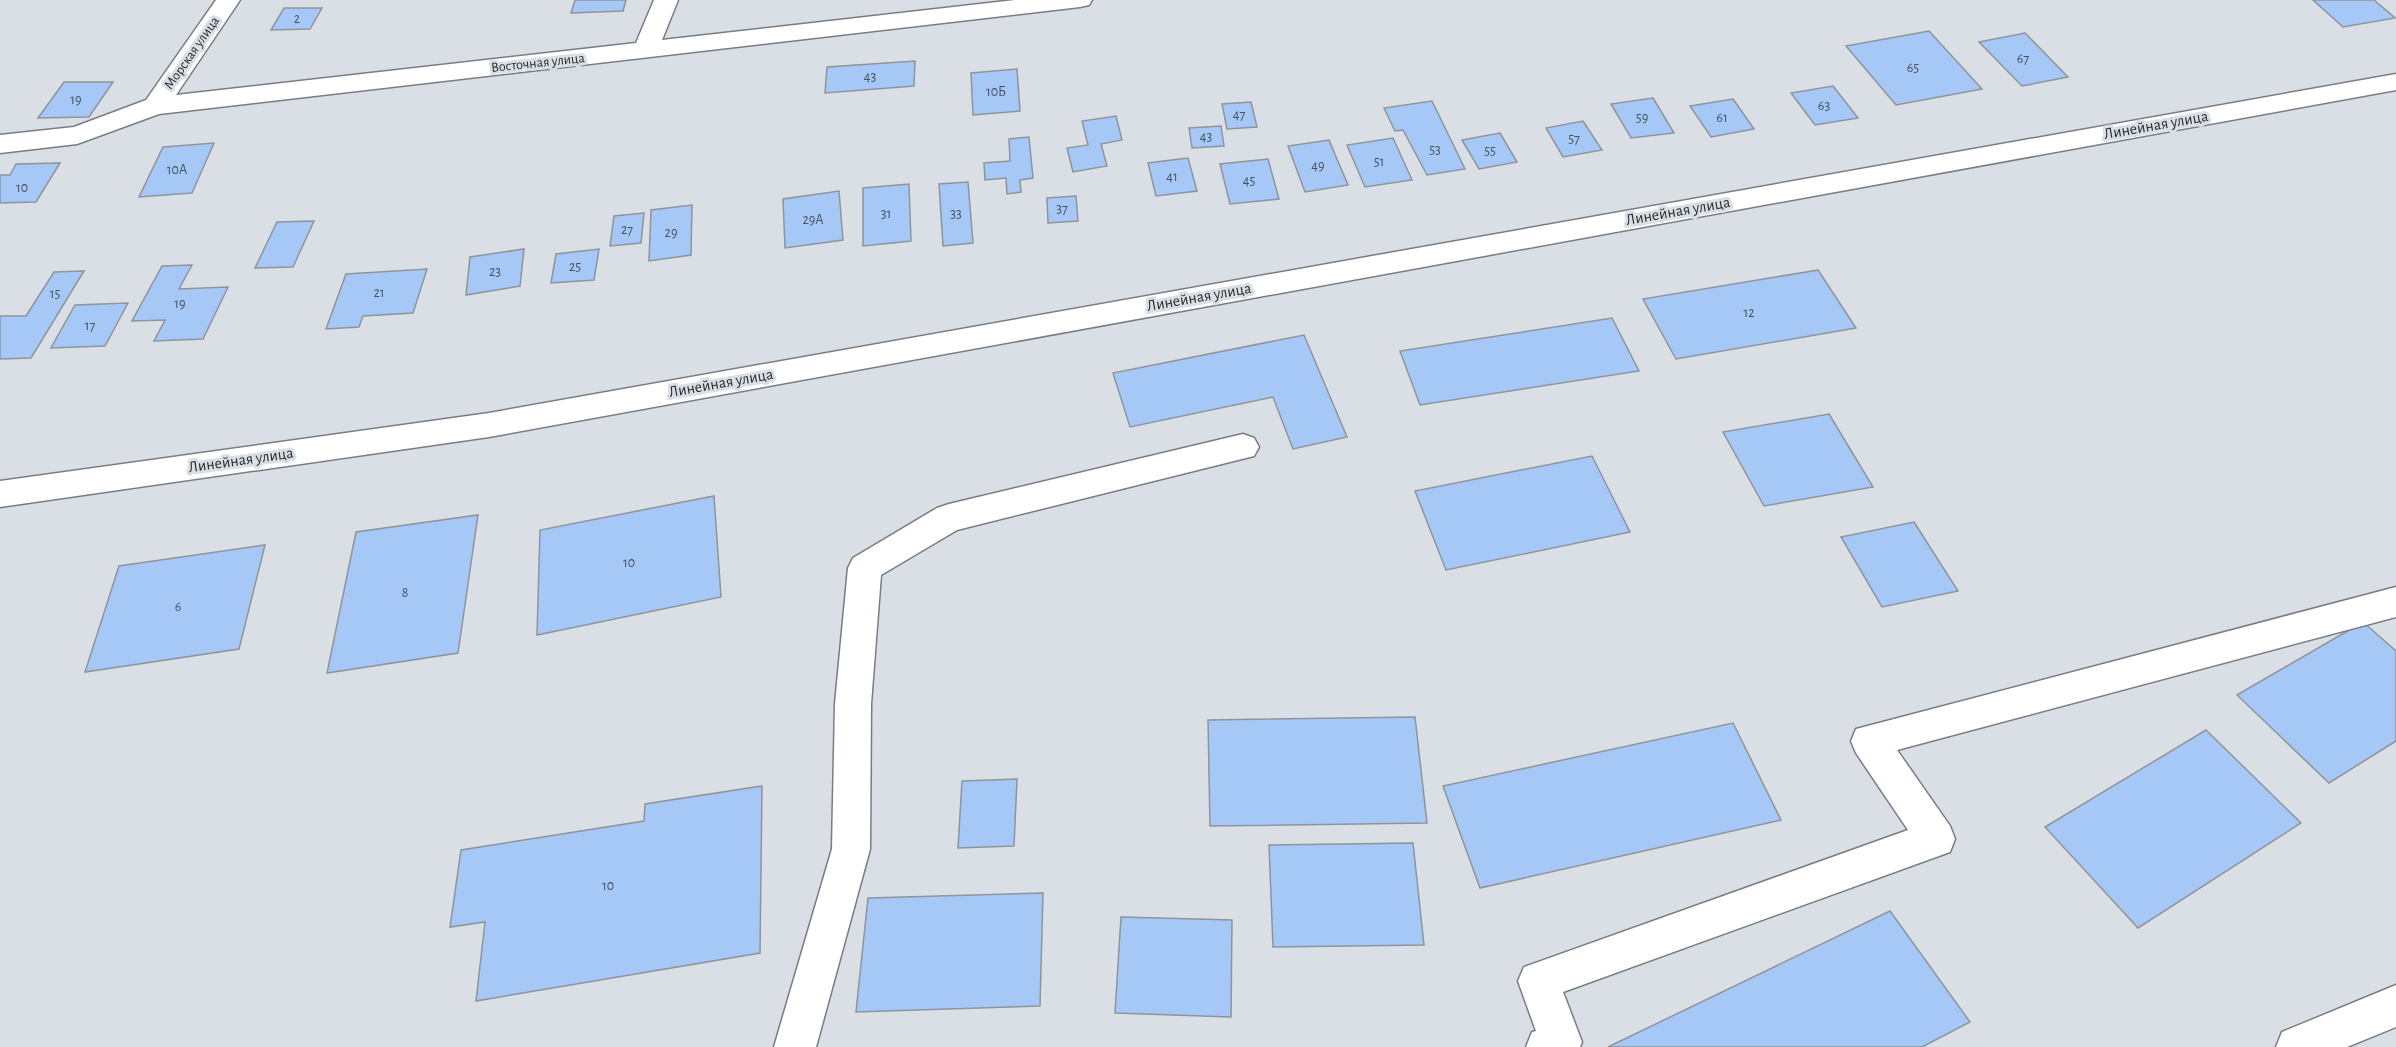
<svg xmlns="http://www.w3.org/2000/svg" width="2396" height="1047" font-family="'Alegreya Sans',sans-serif">
<style>
.building{fill:#a6c8f6;stroke:#8f949a;stroke-width:1.5}
.lines{fill:none;stroke-linecap:round;stroke-linejoin:round}
.minor-casing{stroke:#787d84;stroke-width:3}
.minor{fill:#fff;fill-rule:evenodd}
.labels{text-anchor:middle;dominant-baseline:central;stroke-width:6;stroke-linejoin:round;paint-order:stroke}
.number-label{font-size:14px;fill:#48525f}
.far-street-label{font-size:14px;fill:#282b2d;stroke:#dadfe6}
.street-label{font-size:16px;fill:#282b2d;stroke:#dadfe6}
</style>
<rect width="100%" height="100%" fill="#dadfe6"/>
<g class="building">
<polygon points="575,0 626,0 623,11 571,13"/>
<polygon points="2313,0 2374,0 2395,18 2343,27"/>
<polygon points="284,8 322,8 310,29 271,30"/>
<polygon points="1929,31 1982,89 1896,105 1846,46"/>
<polygon points="2025,33 2068,77 2022,86 1979,42"/>
<polygon points="915,61 914,86 825,93 827,67"/>
<polygon points="1017,69 1020,111 973,115 971,73"/>
<polygon points="64,82 113,82 89,117 38,118"/>
<polygon points="1833,86 1858,118 1815,125 1791,93"/>
<polygon points="1653,98 1674,133 1631,138 1611,104"/>
<polygon points="1733,99 1754,129 1711,137 1690,106"/>
<polygon points="1432,101 1465,169 1427,175 1403,130 1395,131 1384,108"/>
<polygon points="1251,102 1257,127 1227,129 1222,104"/>
<polygon points="1116,116 1122,140 1101,144 1107,166 1073,172 1067,148 1088,145 1082,121"/>
<polygon points="1583,121 1602,150 1563,157 1546,128"/>
<polygon points="1221,126 1224,146 1192,148 1189,128"/>
<polygon points="1500,133 1517,162 1479,169 1462,140"/>
<polygon points="1029,137 1033,178 1020,180 1021,192 1007,194 1006,178 985,180 984,163 1010,161 1009,139"/>
<polygon points="1393,138 1412,180 1365,187 1347,145"/>
<polygon points="1329,140 1348,185 1305,192 1288,146"/>
<polygon points="214,143 192,193 139,197 163,147"/>
<polygon points="1188,158 1197,191 1156,196 1148,163"/>
<polygon points="1268,159 1279,199 1230,204 1220,164"/>
<polygon points="60,163 36,202 0,203 0,175 10,175 16,164"/>
<polygon points="968,182 973,243 943,246 939,184"/>
<polygon points="909,184 911,241 863,246 863,188"/>
<polygon points="839,191 843,240 785,248 783,199"/>
<polygon points="1076,196 1078,221 1048,223 1047,198"/>
<polygon points="692,205 691,255 649,261 651,210"/>
<polygon points="644,213 641,243 610,246 614,216"/>
<polygon points="314,221 293,267 255,268 277,222"/>
<polygon points="524,249 520,286 466,295 470,257"/>
<polygon points="599,249 594,280 551,283 556,254"/>
<polygon points="192,265 179,289 228,287 203,339 154,341 165,320 132,321 162,266"/>
<polygon points="427,269 413,313 363,316 359,327 326,329 346,274"/>
<polygon points="1818,270 1856,328 1676,359 1643,299"/>
<polygon points="84,271 31,358 0,359 0,316 26,316 54,272"/>
<polygon points="128,303 105,346 51,348 75,305"/>
<polygon points="1612,318 1639,371 1420,405 1400,351"/>
<polygon points="1304,335 1347,437 1293,449 1273,397 1130,427 1113,373"/>
<polygon points="1829,414 1873,487 1764,506 1723,432"/>
<polygon points="1592,456 1630,532 1446,570 1415,491"/>
<polygon points="714,496 721,597 537,635 540,530"/>
<polygon points="478,515 458,653 327,673 356,532"/>
<polygon points="1914,522 1958,591 1882,607 1841,537"/>
<polygon points="265,545 239,649 85,672 119,566"/>
<polygon points="2363,622 2396,651 2396,741 2329,783 2237,695"/>
<polygon points="1415,717 1427,823 1210,826 1208,720"/>
<polygon points="1733,723 1781,820 1480,888 1443,786"/>
<polygon points="2206,730 2301,823 2138,928 2045,827"/>
<polygon points="1017,779 1014,846 958,848 962,781"/>
<polygon points="762,786 760,953 476,1001 485,922 450,927 461,850 644,821 645,804"/>
<polygon points="1413,843 1424,945 1273,947 1269,845"/>
<polygon points="1043,893 1040,1006 856,1012 868,898"/>
<polygon points="1890,911 1970,1022 1922,1047 1608,1047"/>
<polygon points="1121,917 1232,920 1231,1017 1115,1013"/>
</g>
<g class="lines">
<defs>
<g id="minor">
<polygon points="216,0 240,0 176,95 636,43 654,0 678,0 662,40 1015,0 1092,0 1089,5 1080,7 159,114 77,144 0,153 0,135 74,127 146,100"/>
<polygon points="2396,74 2396,90 489,437 0,507 0,481 489,413"/>
<polygon points="1243,434 1254,438 1259,447 1254,456 957,530 881,575 871,704 870,849 816,1047 774,1047 832,849 835,704 848,568 853,558 937,508 949,504"/>
<polygon points="2396,587 2396,617 1897,750 1950,826 1955,839 1950,852 1563,992 1582,1042 1580,1047 1526,1047 1532,1032 1536,1031 1518,981 1524,967 1908,830 1856,753 1851,741 1856,729"/>
<polygon points="2396,985 2396,1027 2347,1047 2276,1047 2282,1032"/>
</g>
</defs>
<use href="#minor" class="minor-casing"/>
<use href="#minor" class="minor"/>
</g>
<g class="labels">
<g class="number-label">
<text x="297" y="19">2</text>
<text x="2023" y="59">67</text>
<text x="1913" y="68">65</text>
<text x="870" y="77">43</text>
<text x="996" y="92">10Б</text>
<text x="76" y="100">19</text>
<text x="1824" y="106">63</text>
<text x="1239" y="115">47</text>
<text x="1642" y="118">59</text>
<text x="1722" y="118">61</text>
<text x="1206" y="137">43</text>
<text x="1574" y="139">57</text>
<text x="1435" y="150">53</text>
<text x="1490" y="151">55</text>
<text x="1379" y="162">51</text>
<text x="1318" y="166">49</text>
<text x="177" y="170">10А</text>
<text x="1172" y="177">41</text>
<text x="1249" y="181">45</text>
<text x="22" y="188">10</text>
<text x="1062" y="209">37</text>
<text x="886" y="214">31</text>
<text x="956" y="214">33</text>
<text x="813" y="220">29А</text>
<text x="627" y="230">27</text>
<text x="671" y="233">29</text>
<text x="575" y="267">25</text>
<text x="495" y="272">23</text>
<text x="379" y="293">21</text>
<text x="55" y="294">15</text>
<text x="180" y="304">19</text>
<text x="1749" y="313">12</text>
<text x="90" y="326">17</text>
<text x="629" y="563">10</text>
<text x="405" y="593">8</text>
<text x="178" y="607">6</text>
<text x="608" y="886">10</text>
</g>
<g class="far-street-label">
<text transform="translate(192 53) rotate(-55)">Морская улица</text>
<text transform="translate(538 63) rotate(-6)">Восточная улица</text>
</g>
<g class="street-label">
<text transform="translate(2156 125) rotate(-10)">Линейная улица</text>
<text transform="translate(1678 211) rotate(-10)">Линейная улица</text>
<text transform="translate(1199 297) rotate(-10)">Линейная улица</text>
<text transform="translate(721 383) rotate(-10)">Линейная улица</text>
<text transform="translate(241 460) rotate(-8)">Линейная улица</text>
</g>
</g>
</svg>
